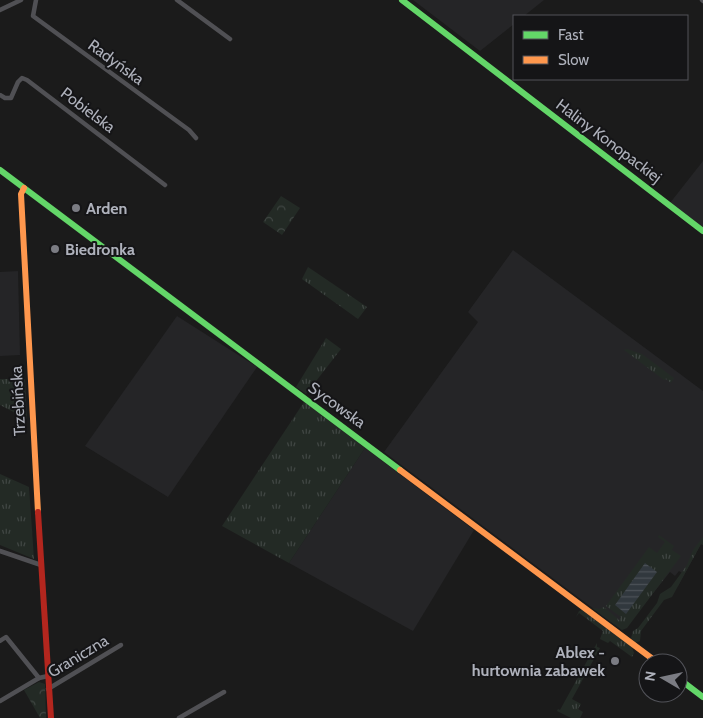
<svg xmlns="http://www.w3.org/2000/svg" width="703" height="718" font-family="Cabin,sans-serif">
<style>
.built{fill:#252527}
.grass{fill:url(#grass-tufts)}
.forest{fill:url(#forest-crowns)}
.water{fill:url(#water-rules)}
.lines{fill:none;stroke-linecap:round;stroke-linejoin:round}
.street{stroke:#505054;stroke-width:4.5}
.fast{stroke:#63d668;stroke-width:6}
.slow{stroke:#ff974d;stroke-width:6}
.jam{stroke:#b3261e;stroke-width:6}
.poi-dot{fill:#7b7c83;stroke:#151517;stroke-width:2}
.labels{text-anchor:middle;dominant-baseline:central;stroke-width:4;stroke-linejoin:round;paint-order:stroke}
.street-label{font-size:16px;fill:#aeb1bb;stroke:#151517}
.poi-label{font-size:16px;font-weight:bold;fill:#aeb1bb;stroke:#151517;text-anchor:start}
</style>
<defs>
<pattern id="grass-tufts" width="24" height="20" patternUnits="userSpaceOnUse" patternTransform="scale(1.25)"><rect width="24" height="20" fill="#232a25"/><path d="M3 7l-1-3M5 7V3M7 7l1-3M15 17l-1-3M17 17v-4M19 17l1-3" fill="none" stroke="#404643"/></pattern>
<pattern id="forest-crowns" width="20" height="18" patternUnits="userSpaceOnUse" patternTransform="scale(1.25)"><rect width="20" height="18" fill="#232a25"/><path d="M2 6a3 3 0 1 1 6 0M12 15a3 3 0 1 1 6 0" fill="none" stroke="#404643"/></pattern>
<pattern id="water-rules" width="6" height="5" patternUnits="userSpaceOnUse" patternTransform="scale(1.25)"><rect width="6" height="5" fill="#31383e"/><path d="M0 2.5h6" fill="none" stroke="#4c5258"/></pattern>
</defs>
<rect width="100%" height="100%" fill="#1b1b1b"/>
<g class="built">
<polygon points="413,0 544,0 524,16 514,16 514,24 480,51"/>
<polygon points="703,161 703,231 670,203"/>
<polygon points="513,250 703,391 703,545 701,544 678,586 675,582 682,573 679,571 675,576 670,572 631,621 614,624 384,452 478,322 468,312"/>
<polygon points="18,271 20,355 0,356 0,272"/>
<polygon points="177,316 257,367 168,497 85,446"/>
<polygon points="365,448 474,530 413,631 289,563"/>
</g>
<g class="grass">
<polygon points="308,267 367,307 358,319 302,279"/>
<polygon points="326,338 341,349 306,394 296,387"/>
<polygon points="627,349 642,354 674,378 671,383 666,379 664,380 624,350"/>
<polygon points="0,379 25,379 27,419 0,405"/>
<polygon points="304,402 365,448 289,563 222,526"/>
<polygon points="0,474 29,487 34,559 0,545"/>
<polygon points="659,535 674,546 672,550 681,556 627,628 622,630 592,608 599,609 604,607 619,620 621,617 606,606 649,547 657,553 665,542 658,537"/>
<polygon points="703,537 703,545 701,544 672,597 664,600 641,631 640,641 635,643 631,638 633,631 638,628 657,603 660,594 671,587 687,565 693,550"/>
<polygon points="582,610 632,647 634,653 632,657 610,641 608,643 600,639 603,631 579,613 576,617 579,611"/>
<polygon points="597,643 597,647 600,648 572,699 581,704 578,709 583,712 580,718 571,718 557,711 558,709 560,710"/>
</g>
<g class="forest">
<polygon points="281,196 300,208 282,235 263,222"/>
<polygon points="39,682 45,684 46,718 40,718 24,690"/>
</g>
<polygon class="water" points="645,563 657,572 626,614 615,605"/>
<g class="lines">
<g class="street">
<polyline points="36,0 33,16 189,130 196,138"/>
<polyline points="177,0 230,39"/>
<polyline points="702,0 703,1"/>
<polyline points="0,10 21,0"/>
<polyline points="0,95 5,98 11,98 18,82 22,78 27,80 165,185"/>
<polyline points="0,551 41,565"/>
<polyline points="0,641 6,637 39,678"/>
<polyline points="48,689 121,645"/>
<polyline points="0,701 39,678 48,676"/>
<polyline points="179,718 224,692"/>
</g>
<g class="fast">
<polyline points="402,0 703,231"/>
<polyline points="0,170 400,470"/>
<polyline points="678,678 703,697"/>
</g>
<g class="slow">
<polyline points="24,188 21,194 38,512"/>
<polyline points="400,470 658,663"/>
</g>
<polyline class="jam" points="38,512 51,718"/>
</g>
<g class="poi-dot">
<circle cx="76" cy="208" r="5"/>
<circle cx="55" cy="249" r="5"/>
<circle cx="615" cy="661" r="5"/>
</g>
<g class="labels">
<g class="street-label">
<text transform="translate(116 62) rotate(36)">Radyńska</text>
<text transform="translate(88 110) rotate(37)">Pobielska</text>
<text transform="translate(609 141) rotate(37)">Haliny Konopackiej</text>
<text transform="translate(18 401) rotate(-93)">Trzebińska</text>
<text transform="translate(337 405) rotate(36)">Sycowska</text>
<text transform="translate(78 656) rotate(-31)">Graniczna</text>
</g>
<g class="poi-label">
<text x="86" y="208">Arden</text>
<text x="65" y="249">Biedronka</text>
<text x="605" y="652" text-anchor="end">Ablex -<tspan x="605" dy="18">hurtownia zabawek</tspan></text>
</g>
</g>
<rect x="513" y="15" width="175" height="65" fill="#151517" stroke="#525359"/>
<rect x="523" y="31" width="25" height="8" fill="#63d668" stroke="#525359"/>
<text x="558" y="40" font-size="15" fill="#aeb1bb">Fast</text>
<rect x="523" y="56" width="25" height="8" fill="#ff974d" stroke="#525359"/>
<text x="558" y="65" font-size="15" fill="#aeb1bb">Slow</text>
<g transform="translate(663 678) rotate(279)"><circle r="24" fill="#151517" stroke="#525359"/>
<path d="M0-4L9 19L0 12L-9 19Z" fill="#7b7c83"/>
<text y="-8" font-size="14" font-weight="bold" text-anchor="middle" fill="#aeb1bb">N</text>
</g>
</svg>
